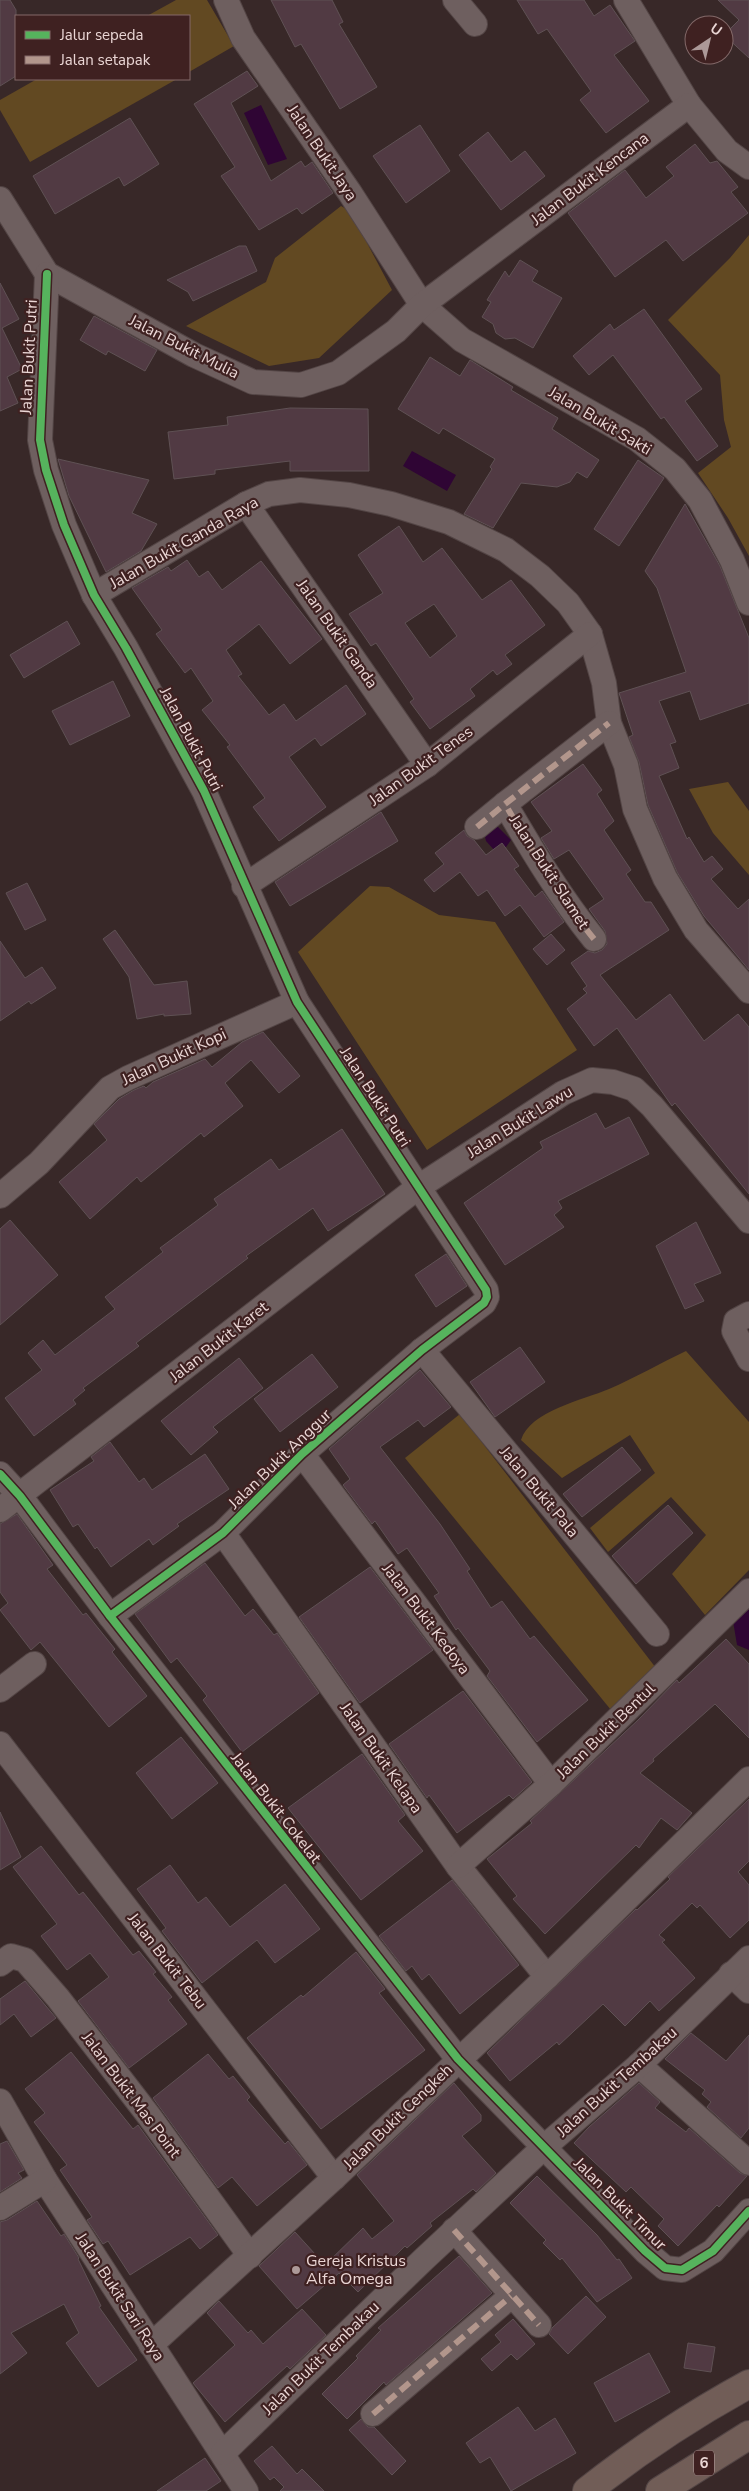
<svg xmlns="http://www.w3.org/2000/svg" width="749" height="2491" font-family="'Nunito Sans',sans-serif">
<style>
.green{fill:#624922}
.water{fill:#2f0534}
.building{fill:#513a43;stroke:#5f5154;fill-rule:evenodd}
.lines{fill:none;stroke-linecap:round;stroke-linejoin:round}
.minor-casing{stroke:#534545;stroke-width:26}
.highway-casing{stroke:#534545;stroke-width:30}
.minor{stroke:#6e5f5f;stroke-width:24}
.highway{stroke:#715d57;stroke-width:28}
.quiet{stroke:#b2968c;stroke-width:6;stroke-dasharray:12 6;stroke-linecap:butt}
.cycleway-casing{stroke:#3f2121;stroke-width:11}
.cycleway{stroke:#56b35d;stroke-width:8}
.poi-dot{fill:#ac9998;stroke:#3f2121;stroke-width:2}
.labels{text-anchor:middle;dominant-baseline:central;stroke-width:4.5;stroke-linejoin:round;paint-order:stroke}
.shield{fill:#3f2121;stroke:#b7a09f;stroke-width:1}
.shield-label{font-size:15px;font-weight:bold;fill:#ead6d5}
.street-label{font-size:16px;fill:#ead6d5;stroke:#3f2121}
.poi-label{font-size:16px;fill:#ead6d5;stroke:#3f2121;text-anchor:start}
</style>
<rect width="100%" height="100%" fill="#382828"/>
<g class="green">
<polygon points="176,0 207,0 234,46 189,72 189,16 147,16"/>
<polygon points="37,79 177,79 30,162 0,110 0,100"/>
<polygon points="341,206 350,211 392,290 319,358 269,366 186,326 266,282 275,258"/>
<polygon points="749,235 749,556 728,518 698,473 731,447 724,420 720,375 668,320 730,258"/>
<polygon points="728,782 749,811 749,875 713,833 689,789"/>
<polygon points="370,886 389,887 439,915 495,922 577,1050 427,1150 298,952"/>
<path d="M 686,1351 L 749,1422 L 749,1570 L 705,1615 L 672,1574 L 706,1535 L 671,1497 L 608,1552 L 590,1528 L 655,1473 L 630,1435 L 562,1478 L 521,1440 C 530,1411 583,1400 609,1389 C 635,1378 660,1363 686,1351 Z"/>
<polygon points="460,1414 656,1668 611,1710 405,1458"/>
</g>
<g class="water">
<polygon points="261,105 287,159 268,165 244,113"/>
<polygon points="412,451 456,475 447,491 403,466"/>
<polygon points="496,825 511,840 506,847 495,851 486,841 484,832"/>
<polygon points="746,1609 749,1610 749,1650 737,1645 733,1621"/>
</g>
<g class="building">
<polygon points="0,0 10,0 16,10 16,76 0,86"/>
<polygon points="271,0 332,0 343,22 339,24 377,87 340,109 301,44 295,47"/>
<polygon points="517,0 584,0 594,16 610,5 635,41 614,55 649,101 606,133 580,100 591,91 547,29 538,34"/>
<polygon points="718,0 749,0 749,58 724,35 739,20"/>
<polygon points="247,71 258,86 231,103 271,181 301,161 305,167 312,162 333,193 302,214 297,208 259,230 221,176 235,167 194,104"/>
<polygon points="130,118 159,164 124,186 119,177 55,214 33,176"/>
<polygon points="420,125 450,171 406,203 373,156"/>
<polygon points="488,132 511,162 525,151 545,176 501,210 459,155"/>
<polygon points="695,144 710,163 717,161 738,187 731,192 748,213 683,261 666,240 615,277 568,213 625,170 646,198 674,176 666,167"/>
<polygon points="239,246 246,246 257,271 193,301 188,292 167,280"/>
<polygon points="520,260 538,271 532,281 562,298 533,348 515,338 505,339 496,333 493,324 482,317 491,302 487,300 505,271 509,277"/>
<polygon points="0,283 19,319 2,328 22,369 7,377 18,403 0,411"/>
<polygon points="644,309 702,389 685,401 718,446 697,461 664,417 661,419 613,355 589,375 573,356 610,324 614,330"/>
<polygon points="94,316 157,350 145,371 108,351 106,355 80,340"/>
<polygon points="430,357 460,376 470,360 513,387 511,390 558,418 552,429 599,460 587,478 577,472 570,482 557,487 521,483 493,528 464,514 492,469 490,467 495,459 443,428 439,434 398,409"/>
<polygon points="290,408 368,409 369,471 290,471 290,461 215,470 215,474 174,479 168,432 228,425 227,417"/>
<polygon points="58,459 149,480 132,513 157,524 141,551 106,572 69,496"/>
<polygon points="638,460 664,478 619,546 594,529"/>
<polygon points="685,504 720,566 749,638 749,703 700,720 690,691 659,701 676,742 670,744 679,768 659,776 687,839 689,837 704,862 712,856 723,869 711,879 738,909 749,899 749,970 704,916 677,872 648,805 639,762 629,737 633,735 619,693 686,672 657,588 645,571"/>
<path d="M 399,526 L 423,562 L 442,548 L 482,600 L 511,580 L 545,625 L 505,655 L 512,664 L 497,675 L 493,670 L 470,689 L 475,696 L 430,729 L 410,702 L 414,699 L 376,643 L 371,646 L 349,614 L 383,593 L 358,555 ZM 434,604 L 457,636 L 430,658 L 405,623 Z"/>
<polygon points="187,560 199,577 208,571 222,590 261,561 322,639 290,664 259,624 226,650 242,674 238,676 269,715 284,704 296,721 346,685 366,714 321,746 315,738 289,757 326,807 279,841 253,807 265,798 227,747 230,745 202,710 213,701 191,668 185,673 156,634 162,630 132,588 168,567 171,571"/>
<polygon points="67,621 80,644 24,678 10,655"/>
<polygon points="113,681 130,716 70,745 52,711"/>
<polygon points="583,764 602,790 597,794 614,821 604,830 631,870 626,874 645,902 651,902 669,930 600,975 636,1020 670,994 704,1041 738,1014 749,1027 749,1194 675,1103 672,1106 617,1028 594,1046 567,1009 587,993 583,989 587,986 571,963 588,951 595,953 602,950 607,944 605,931 589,909 604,899 569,850 554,859 541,838 552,831 531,802"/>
<polygon points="381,812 398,841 290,906 275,882"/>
<polygon points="464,830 467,836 474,840 486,855 502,843 519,866 514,869 535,897 542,891 564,922 544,937 520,905 505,916 487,890 478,896 460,872 434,892 424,880 444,864 435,853"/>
<polygon points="27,883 46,920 25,930 6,893"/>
<polygon points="115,930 154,985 187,981 191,1014 164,1016 164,1014 137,1019 129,977 103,939"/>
<polygon points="551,934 565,950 547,965 533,949"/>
<polygon points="0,941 25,978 42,967 56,988 31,1004 29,1001 0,1021"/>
<polygon points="263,1032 300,1076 279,1093 251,1060 225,1083 243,1106 204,1137 201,1133 141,1182 137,1177 90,1219 59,1182 107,1140 94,1124 119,1099 134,1090 144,1086 146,1088 153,1082 205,1059 212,1067 242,1042"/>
<polygon points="596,1113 605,1129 629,1117 649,1154 558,1201 562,1208 554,1215 564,1227 505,1265 464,1203 543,1148 540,1142"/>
<polygon points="342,1129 385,1194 328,1231 313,1208 246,1256 248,1258 136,1343 139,1346 83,1388 85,1390 73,1400 76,1404 34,1436 5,1398 42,1370 28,1353 43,1340 55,1355 115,1309 105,1297 163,1252 160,1248 218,1205 214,1199 271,1159 279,1170"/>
<polygon points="10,1220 58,1275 0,1325 0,1229"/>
<polygon points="696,1222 721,1273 694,1284 704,1301 685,1309 656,1246"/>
<polygon points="446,1254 467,1286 436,1307 415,1275"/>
<polygon points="520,1347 545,1382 495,1417 470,1382"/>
<polygon points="312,1354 338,1387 280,1432 254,1399"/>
<polygon points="239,1358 263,1388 213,1427 218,1432 191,1455 161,1421"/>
<polygon points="420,1370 451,1407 424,1427 418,1420 380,1447 440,1524 470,1569 467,1571 491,1608 502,1601 530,1639 534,1636 588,1700 537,1742 487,1676 490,1671 458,1628 456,1630 434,1596 439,1593 407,1548 398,1554 375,1521 372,1524 343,1485 350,1479 329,1449"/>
<polygon points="110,1442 139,1482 144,1478 152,1490 205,1454 229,1489 177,1524 179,1526 153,1545 149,1539 111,1567 97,1547 95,1549 78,1524 73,1527 50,1490 94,1461 91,1457"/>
<polygon points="622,1447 641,1470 582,1517 563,1494"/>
<polygon points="668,1505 693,1533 636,1584 612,1556"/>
<polygon points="17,1514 53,1565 47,1569 83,1615 86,1613 115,1649 112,1652 147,1696 109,1727 40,1642 31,1650 0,1610 8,1603 0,1592 0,1524"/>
<polygon points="205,1563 245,1616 253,1609 274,1635 277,1633 319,1693 242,1752 203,1700 207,1696 177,1658 171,1663 135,1614"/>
<polygon points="370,1567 433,1650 360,1703 299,1617"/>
<polygon points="726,1639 749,1664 749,1738 715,1704 653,1759 654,1761 640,1773 692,1813 677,1830 661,1818 639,1848 636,1845 545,1934 513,1899 517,1896 487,1859 532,1823 530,1821 638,1720 677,1680 679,1683"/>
<polygon points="463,1691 532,1782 513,1799 509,1795 457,1833 429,1795 427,1798 389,1744"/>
<polygon points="181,1737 218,1783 172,1819 136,1773"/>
<polygon points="362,1754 405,1815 398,1821 423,1851 361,1900 288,1808"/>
<polygon points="749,1799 749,1861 738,1872 749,1885 749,1920 730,1938 700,1905 697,1908 692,1903 659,1935 665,1940 662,1942 695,1978 659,2011 650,2001 625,2026 603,2004 559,2045 557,2042 510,2081 487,2053 636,1909 637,1910 670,1879 668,1877"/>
<polygon points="0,1812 21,1857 0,1870"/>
<polygon points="41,1846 79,1895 83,1892 133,1955 139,1951 156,1972 153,1974 172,1997 168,2000 187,2024 129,2068 78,2001 109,1977 90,1953 67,1970 41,1936 57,1924 13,1867"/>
<polygon points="170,1865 198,1903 206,1897 230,1927 285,1884 320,1929 275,1963 257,1940 202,1983 162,1931 166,1928 137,1889"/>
<polygon points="452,1880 519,1965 460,2014 429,1974 422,1980 412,1966 406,1971 379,1936"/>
<polygon points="356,1952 385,1989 379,1993 425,2050 321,2129 247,2038 301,1995 303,1997"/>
<polygon points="25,1981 56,2018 31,2037 14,2014 0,2025 0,1999"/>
<polygon points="691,2033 726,2061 749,2035 749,2128 741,2138 707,2107 711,2102 702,2094 705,2090 665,2059"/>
<polygon points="71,2052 133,2129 138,2125 218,2235 200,2249 190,2237 130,2275 108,2241 103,2244 87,2220 92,2217 60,2170 67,2165 34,2122 45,2113 25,2089"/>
<polygon points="208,2054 229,2079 233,2076 250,2097 247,2100 285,2144 288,2141 307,2165 257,2206 232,2177 218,2188 153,2098"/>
<polygon points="454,2083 481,2115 481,2121 462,2136 496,2173 476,2192 473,2189 430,2223 432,2226 407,2248 405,2246 358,2292 339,2273 297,2309 259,2266 295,2232 325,2265 363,2228 372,2239 394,2221 357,2175"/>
<polygon points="639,2083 660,2102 655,2108 686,2132 689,2128 740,2173 747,2176 719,2207 717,2205 678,2246 658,2226 664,2219 631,2187 626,2192 574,2143 589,2127"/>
<polygon points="7,2141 24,2170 18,2173 22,2178 0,2192 0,2144"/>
<polygon points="537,2176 597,2235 617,2260 619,2259 632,2278 597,2302 562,2258 560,2260 543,2243 546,2240 510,2203"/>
<polygon points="37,2201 61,2236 64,2234 79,2258 78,2259 101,2306 99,2307 137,2360 98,2387 66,2343 79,2333 64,2304 11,2333 27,2353 0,2374 0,2222 7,2220"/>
<polygon points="459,2256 492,2293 386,2385 384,2382 347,2419 322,2394 358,2358 356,2356 381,2330 378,2328"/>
<polygon points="586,2296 606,2317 568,2354 549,2334 552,2328"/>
<polygon points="219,2301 248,2333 251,2330 263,2344 302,2309 326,2335 290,2369 287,2366 225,2422 193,2383 235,2345 207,2313"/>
<polygon points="513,2319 535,2344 517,2360 511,2354 492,2371 481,2359 501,2342 495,2335"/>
<polygon points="688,2343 715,2347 711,2372 684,2368"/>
<polygon points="649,2353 670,2392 615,2422 594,2383"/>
<polygon points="518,2407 535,2431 555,2418 576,2453 511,2491 490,2457 480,2463 466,2443"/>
<polygon points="361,2419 368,2427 374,2427 406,2461 392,2475 349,2430"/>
<polygon points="272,2446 297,2474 302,2469 324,2491 280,2491 284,2487 274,2477 270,2480 254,2461"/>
<polygon points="205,2458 221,2481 206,2491 157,2491"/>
</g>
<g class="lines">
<defs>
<g id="minor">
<polyline points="226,0 243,38 350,193 422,305 462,340 637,439 675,469 700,500 732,560 749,603"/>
<polyline points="455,0 475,24"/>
<polyline points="626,0 689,105"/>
<polyline points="0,199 47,274 194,355 253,382 301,385 338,373 396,331 422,305 689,105 727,151 749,167"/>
<polyline points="47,274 40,440 46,470 64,525 94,595 126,648 204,791 297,1002 486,1290 487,1297 484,1303 422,1350 302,1454 223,1533 110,1616"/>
<polyline points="246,504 427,765"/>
<polyline points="94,595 246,504 269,494 300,490 349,495 391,504 449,522 506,550 540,576 568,603 590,634 604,683 609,723 626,765 635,809 665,878 696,930 749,991"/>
<polyline points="477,827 505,804"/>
<polyline points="244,886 427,765 590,634"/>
<path d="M 594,939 C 560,897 532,850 505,804 L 609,723"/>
<polyline points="0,1196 39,1163 110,1088 128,1078 297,1002"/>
<polyline points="422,1350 657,1634"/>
<polyline points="749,1359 734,1331 736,1321 749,1314"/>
<polyline points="302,1454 551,1784"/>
<polyline points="0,1474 20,1496 110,1616 458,2059 645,2251 665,2268 682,2270 713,2251 749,2211"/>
<polyline points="0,1510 417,1188 563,1093 592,1080 613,1082 634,1089 652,1106 749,1221"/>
<polyline points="223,1533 458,1866 547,1977"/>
<polyline points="0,1690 34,1664"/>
<polyline points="0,1744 334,2178"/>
<polyline points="458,1866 551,1784 749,1591"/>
<polyline points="0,1964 11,1956 25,1960 58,1998 149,2116 250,2256"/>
<polyline points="731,1974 749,1991"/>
<polyline points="639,2065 749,2163"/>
<polyline points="0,2101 45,2180 246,2491"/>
<polyline points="0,2208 45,2180"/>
<polyline points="454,2230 539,2325"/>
<polyline points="151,2345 334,2178 547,1977 749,1779"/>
<polyline points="373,2414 511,2296"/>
<polyline points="223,2453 424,2259 543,2148 639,2065 749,1958"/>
</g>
<g id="highway">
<path d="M 587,2491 C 638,2451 692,2415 749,2384"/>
<polyline points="660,2491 749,2435"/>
</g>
</defs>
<use href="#minor" class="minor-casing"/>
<use href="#highway" class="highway-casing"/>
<use href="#minor" class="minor"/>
<use href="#highway" class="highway"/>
<g class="quiet">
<polyline points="477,827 505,804"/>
<path d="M 594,939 C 560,897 532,850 505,804 L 609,723"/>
<polyline points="454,2230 539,2325"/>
<polyline points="373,2414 511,2296"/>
</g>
<defs>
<g id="cycleway">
<polyline points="47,274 40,440 46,470 64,525 94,595 126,648 204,791 297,1002 486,1290 487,1297 484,1303 422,1350 302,1454 223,1533 110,1616"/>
<polyline points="0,1474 20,1496 110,1616 458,2059 645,2251 665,2268 682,2270 713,2251 749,2211"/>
</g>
</defs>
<use href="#cycleway" class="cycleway-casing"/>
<use href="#cycleway" class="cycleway"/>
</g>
<circle class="poi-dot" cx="296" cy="2270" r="5"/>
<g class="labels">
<rect class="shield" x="694" y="2450.5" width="20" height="25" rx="4"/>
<g class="shield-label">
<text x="704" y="2463">6</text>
</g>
<g class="street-label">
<text transform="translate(322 153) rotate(56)">Jalan Bukit Jaya</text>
<text transform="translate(590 179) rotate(-37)">Jalan Bukit Kencana</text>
<text transform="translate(184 347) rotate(27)">Jalan Bukit Mulia</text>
<text transform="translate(29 357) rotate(-87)">Jalan Bukit Putri</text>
<text transform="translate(600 421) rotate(31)">Jalan Bukit Sakti</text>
<text transform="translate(184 543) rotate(-30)">Jalan Bukit Ganda Raya</text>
<text transform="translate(337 634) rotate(55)">Jalan Bukit Ganda</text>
<text transform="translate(191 739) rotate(62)">Jalan Bukit Putri</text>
<text transform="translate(421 766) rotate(-36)">Jalan Bukit Tenes</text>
<text transform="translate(549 872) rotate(57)">Jalan Bukit Slamet</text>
<text transform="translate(174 1057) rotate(-25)">Jalan Bukit Kopi</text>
<text transform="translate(375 1097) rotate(57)">Jalan Bukit Putri</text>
<text transform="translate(520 1122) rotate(-32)">Jalan Bukit Lawu</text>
<text transform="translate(219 1342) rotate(-38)">Jalan Bukit Karet</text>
<text transform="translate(280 1459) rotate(-44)">Jalan Bukit Anggur</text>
<text transform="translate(539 1492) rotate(50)">Jalan Bukit Pala</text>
<text transform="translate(426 1619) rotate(53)">Jalan Bukit Kedoya</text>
<text transform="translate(606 1731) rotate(-44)">Jalan Bukit Bentul</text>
<text transform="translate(381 1758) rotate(55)">Jalan Bukit Kelapa</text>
<text transform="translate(276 1808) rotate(52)">Jalan Bukit Cokelat</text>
<text transform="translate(167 1961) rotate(52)">Jalan Bukit Tebu</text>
<text transform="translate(617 2082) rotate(-42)">Jalan Bukit Tembakau</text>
<text transform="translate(131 2095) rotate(53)">Jalan Bukit Mas Point</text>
<text transform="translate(398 2117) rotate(-44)">Jalan Bukit Cengkeh</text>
<text transform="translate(620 2204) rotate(45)">Jalan Bukit Timur</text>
<text transform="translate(120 2297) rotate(57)">Jalan Bukit Sari Raya</text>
<text transform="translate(321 2358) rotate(-44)">Jalan Bukit Tembakau</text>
</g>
<g class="poi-label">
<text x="306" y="2261">Gereja Kristus<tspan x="306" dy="18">Alfa Omega</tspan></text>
</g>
</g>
<rect x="15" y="15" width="175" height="65" fill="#3f2121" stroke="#836969"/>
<rect x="25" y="31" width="25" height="8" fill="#56b35d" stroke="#836969"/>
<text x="60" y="40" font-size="15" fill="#ead6d5">Jalur sepeda</text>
<rect x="25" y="56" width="25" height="8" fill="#b2968c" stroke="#836969"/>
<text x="60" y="65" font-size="15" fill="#ead6d5">Jalan setapak</text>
<g transform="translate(709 40) rotate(35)"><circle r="24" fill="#3f2121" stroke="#836969"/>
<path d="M0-4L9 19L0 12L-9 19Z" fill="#ac9998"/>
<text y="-8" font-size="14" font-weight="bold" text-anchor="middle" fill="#ead6d5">U</text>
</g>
</svg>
